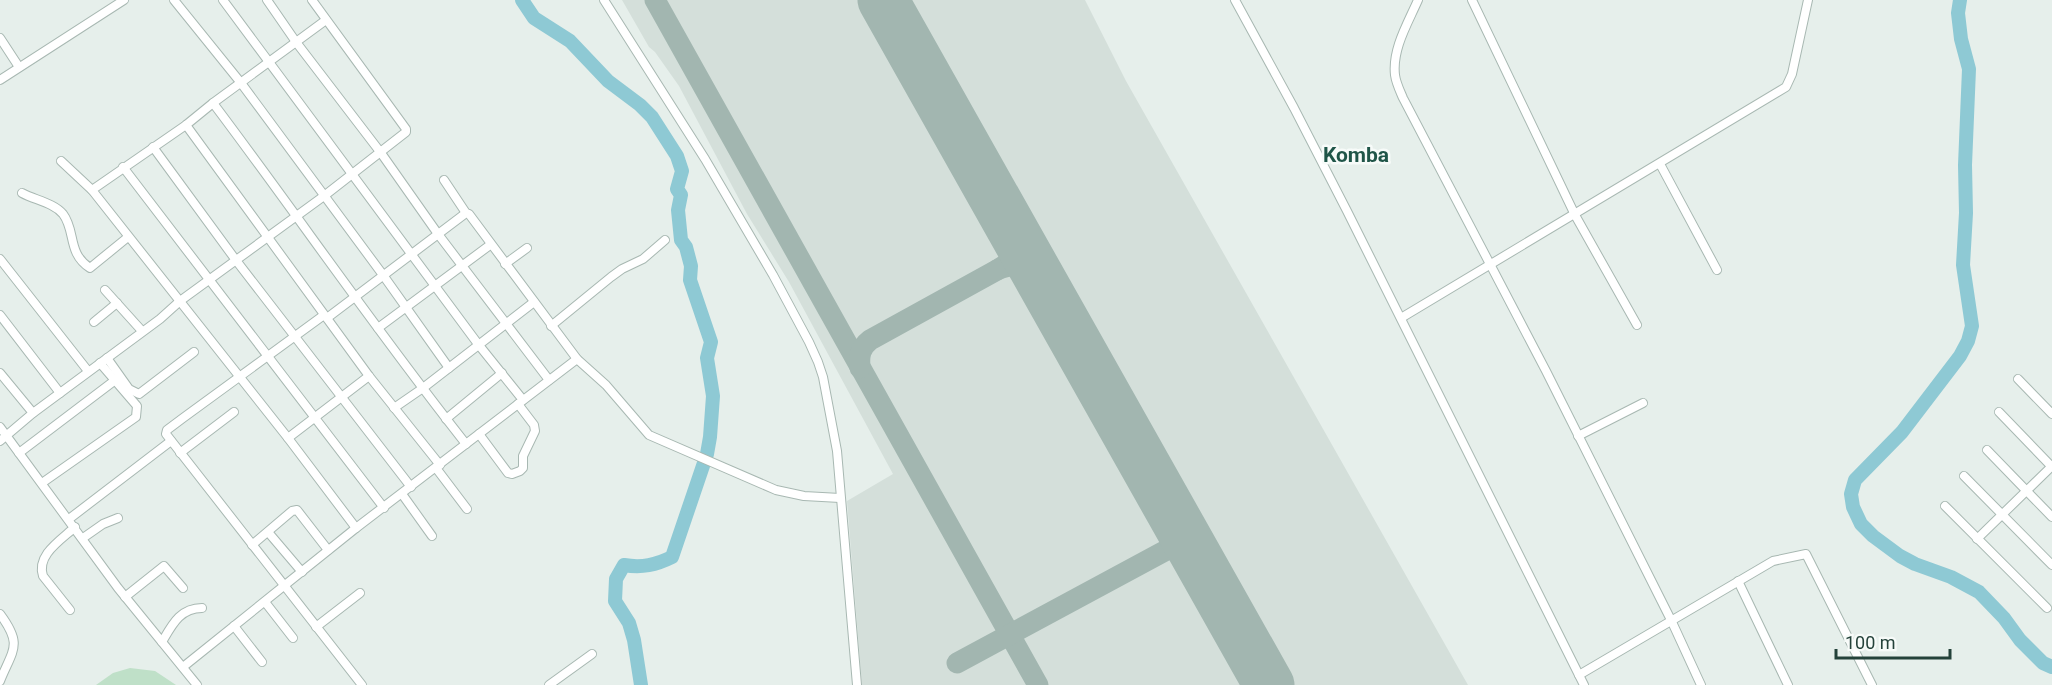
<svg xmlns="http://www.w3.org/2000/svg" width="2052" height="685" font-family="Roboto,sans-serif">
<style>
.built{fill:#d4dfda}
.green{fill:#bfe0c8}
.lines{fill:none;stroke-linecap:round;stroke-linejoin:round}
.river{stroke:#8ec9d4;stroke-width:14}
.taxiway{stroke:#a2b6b0;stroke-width:21}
.runway{stroke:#a2b6b0;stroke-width:51}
.minor-casing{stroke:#a8b8b2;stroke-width:10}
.minor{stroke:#fff;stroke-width:8}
.labels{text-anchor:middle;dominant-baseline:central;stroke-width:5;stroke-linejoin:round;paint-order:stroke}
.quarter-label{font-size:21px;font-weight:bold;fill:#1f5548;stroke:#f7fbf9}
</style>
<rect width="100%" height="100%" fill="#e6efeb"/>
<polygon class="built" points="622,0 1085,0 1126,81 1468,685 862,685 847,501 893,474 789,282 747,214 679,86 655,52 649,47"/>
<polygon class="green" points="130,668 155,671 176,685 96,685 113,673"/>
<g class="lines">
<g class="river">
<path d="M 522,0 L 534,18 L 570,41 L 608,81 L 640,105 L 652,117 L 677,156 L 682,171 L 677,189 L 681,195 L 678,210 L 681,240 L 686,247 L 691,266 L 690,280 L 711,342 L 707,358 L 713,396 L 710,437 L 707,454 L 672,557 C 656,565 642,568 624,565 L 616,579 L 615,601 L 629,623 L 634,640 L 641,685"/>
<polyline points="1960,0 1958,13 1961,39 1969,69 1965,165 1966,213 1963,265 1972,326 1968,341 1960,356 1902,432 1855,480 1851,494 1853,507 1861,524 1873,536 1900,556 1915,564 1951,577 1979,592 2004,618 2020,640 2043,663 2052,667"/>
</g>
<g class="taxiway">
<polyline points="655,0 1038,685"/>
<path d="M 1008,222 C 1017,245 1021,257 997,270 C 1029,256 1037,277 1053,301"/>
<path d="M 860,368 C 859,356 860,348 870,340 L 997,270"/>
<polyline points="957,663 1187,539"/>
</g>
<polyline class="runway" points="883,0 1269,685"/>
<defs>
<g id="minor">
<polyline points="174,0 241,83 383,275 449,368"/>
<polyline points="223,0 478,344 523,400"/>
<polyline points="267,0 296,42 381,153 438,234 549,380"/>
<polyline points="604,0 705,159 773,275 809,342 818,362 823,377 837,451 857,685"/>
<polyline points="1235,0 1294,108 1347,211 1584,685"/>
<path d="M 1418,0 C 1408,23 1392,49 1395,75 C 1396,83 1400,91 1403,98 L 1546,371 L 1672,622 L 1701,685"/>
<polyline points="1472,0 1575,215 1637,325"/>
<polyline points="326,20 213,103 186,125 92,190 288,438 356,528"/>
<polyline points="0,38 19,67"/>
<polyline points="0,80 124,0"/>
<path d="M 213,103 C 298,216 378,333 466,444"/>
<polyline points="186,125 369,376 440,465"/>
<polyline points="153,147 235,259 411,487"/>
<polyline points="61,161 92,190"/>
<polyline points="1660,164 1717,270"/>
<polyline points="123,167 384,508"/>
<polyline points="444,180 466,213 469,214 577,359 606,385 649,435 776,490 804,496 840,498"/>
<path d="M 22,193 C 35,200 54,203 63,214 C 76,231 67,253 90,268 L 128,237"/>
<polyline points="0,259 88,371"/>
<polyline points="505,264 527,248"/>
<polyline points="105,290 142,331"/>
<polyline points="0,315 60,393"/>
<polyline points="324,315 183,418 167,430 166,434 362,685"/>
<polyline points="327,318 466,213"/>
<polyline points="1401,318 1786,87 1792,74 1808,0"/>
<polyline points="94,322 117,303"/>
<polyline points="551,326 611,277 622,269 643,259 665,240"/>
<polyline points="378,328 490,245"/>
<polyline points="107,358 129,389 139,394 194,352"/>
<polyline points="0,373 33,413"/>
<polyline points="2018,379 2052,414"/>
<polyline points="394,408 423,388 534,302"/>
<polyline points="1999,412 2052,467"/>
<polyline points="446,419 502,373"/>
<polyline points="0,427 118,588 197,685"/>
<polyline points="479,434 508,473 512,474 520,471 523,468 523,456 535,431 534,425 518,404"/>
<polyline points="1578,436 1643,403"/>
<polyline points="288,438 369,376"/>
<polyline points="0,441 33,413 160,319 180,301 324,196 406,132 406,129 312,0"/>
<polyline points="1987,450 2052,517"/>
<polyline points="19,453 114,381"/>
<polyline points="180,453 234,412"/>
<polyline points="436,468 467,509"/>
<polyline points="1964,476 2052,565"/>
<polyline points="42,483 136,417 137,406 100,363"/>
<polyline points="402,494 432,536"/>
<polyline points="1945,506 2047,608"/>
<polyline points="69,519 171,441"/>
<polyline points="268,532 302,572"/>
<polyline points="83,538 103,524 118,518"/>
<polyline points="1977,539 2052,466"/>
<polyline points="252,545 292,511 297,510 328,550"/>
<polyline points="1738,581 1788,685"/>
<polyline points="125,597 164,566 183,588"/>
<polyline points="265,602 293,638"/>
<path d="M 70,610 L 43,576 C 36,555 61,540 75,527"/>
<path d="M 0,614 C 23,645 13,649 0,681"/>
<polyline points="234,626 262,662"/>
<polyline points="316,627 360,593"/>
<path d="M 162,642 C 172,625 180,608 202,608"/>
<polyline points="183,667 356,528 577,359"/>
<polyline points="1579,675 1773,561 1806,554 1872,685"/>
<polyline points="549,685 592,654"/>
</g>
</defs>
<use href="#minor" class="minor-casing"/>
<use href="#minor" class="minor"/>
</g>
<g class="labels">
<g class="quarter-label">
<text x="1356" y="155">Komba</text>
</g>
</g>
<path d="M1836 649v9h114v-9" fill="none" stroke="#24423a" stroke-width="3"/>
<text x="1845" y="649" font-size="18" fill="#24423a" stroke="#f7fbf9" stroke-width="4.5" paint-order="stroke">100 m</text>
</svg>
